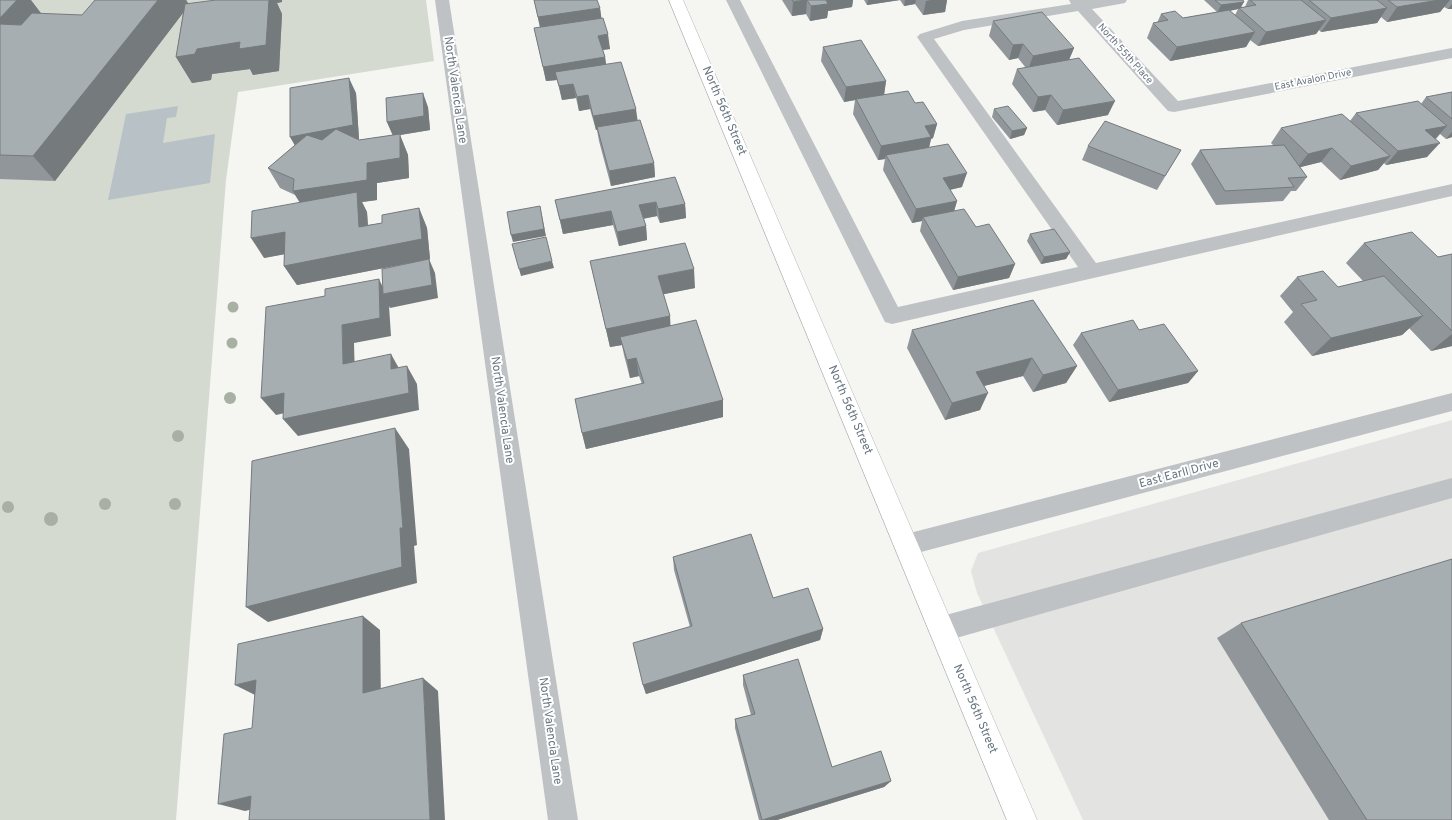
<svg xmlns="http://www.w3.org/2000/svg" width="1452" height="820" font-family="Overpass,sans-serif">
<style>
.built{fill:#e3e4e2}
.green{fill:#d5dad1}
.water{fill:#b8c2c6}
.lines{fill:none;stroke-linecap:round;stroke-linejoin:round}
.major-casing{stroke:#b2b6b9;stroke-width:1}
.minor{fill:#bec2c5;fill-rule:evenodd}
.major{fill:#fff;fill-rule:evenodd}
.tree{fill:#a8b0a4}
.wall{fill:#909699;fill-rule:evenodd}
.shaded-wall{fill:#757a7d}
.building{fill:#a7aeb2;stroke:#757a7d}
.labels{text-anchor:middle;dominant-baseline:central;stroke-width:4;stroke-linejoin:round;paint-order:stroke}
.far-street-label{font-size:10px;fill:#677580;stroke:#fff}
.street-label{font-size:12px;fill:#677580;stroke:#fff}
</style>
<rect width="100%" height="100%" fill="#f5f5f2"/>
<polygon class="built" points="1452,420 1452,820 1083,820 977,593 971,571 978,553"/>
<polygon class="green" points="0,0 426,0 434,61 238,92 226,180 176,820 0,820"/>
<polygon class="water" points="178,106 176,117 167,118 163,143 215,134 210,183 108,200 126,114"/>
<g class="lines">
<defs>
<polygon id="major" points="669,0 683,0 1037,820 1007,820"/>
</defs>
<use href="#major" class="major-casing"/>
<g class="minor">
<polygon points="435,0 449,0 578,820 548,820"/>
<polygon points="726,0 740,0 898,307 1078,267 917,37 920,34 962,21 1071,4 1069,0 1127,0 1125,3 1092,9 1178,101 1452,48 1452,58 1174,112 1168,111 1078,11 964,30 934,39 1096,263 1452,184 1452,196 892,324 885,322 882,316"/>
<polygon points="1452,393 1452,411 906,556 897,553 894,545 897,537 906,534"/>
<polygon points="1452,478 1452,498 942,642 933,638 929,629 933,620 942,616"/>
</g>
<use href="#major" class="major"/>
</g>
<g class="tree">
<circle cx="233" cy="307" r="5.5"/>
<circle cx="232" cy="343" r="5.5"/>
<circle cx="230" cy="398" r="6"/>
<circle cx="178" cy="436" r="6"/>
<circle cx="105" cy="504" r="6"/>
<circle cx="175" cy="504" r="6"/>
<circle cx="8" cy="507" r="6"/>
<circle cx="51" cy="519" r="7"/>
</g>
<g class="wall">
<polygon points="0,0 41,14 82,15 186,0 189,4 282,2 277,3 282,14 279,71 253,75 250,69 212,74 211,80 192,83 176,57 183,13 55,181 0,179"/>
<polygon points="534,0 600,8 601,19 610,49 603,50 605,57 606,64 637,120 654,163 655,177 611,186 599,141 597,130 596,130 590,109 579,111 576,98 562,100 557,80 546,81 534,28 540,28"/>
<polygon points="782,0 853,0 852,7 828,11 827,18 810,21 806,14 792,16"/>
<polygon points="864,0 900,0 867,5"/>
<polygon points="900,0 947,0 945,12 923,15 915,4 904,6"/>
<path d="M 1204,0 L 1243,0 L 1241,7 L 1245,7 L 1248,0 L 1452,0 L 1452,9 L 1448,9 L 1444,7 L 1440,12 L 1387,22 L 1381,17 L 1377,23 L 1321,32 L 1319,30 L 1316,34 L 1258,46 L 1250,40 L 1246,47 L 1170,61 L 1147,38 L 1153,23 L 1157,23 L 1161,14 L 1183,18 L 1217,12 ZM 1238,9 L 1235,15 L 1230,11 Z"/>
<polygon points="993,21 1074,48 1069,60 1108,115 1057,125 1045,110 1033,112 1012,84 1017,69 1026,68 1018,58 1009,60 989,36"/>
<polygon points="823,47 886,81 884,95 915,103 937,124 933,138 931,139 929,148 962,187 950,190 957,201 954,211 976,227 1015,264 1009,278 953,290 920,231 922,221 912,223 883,170 885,159 878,160 853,114 855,100 844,102 821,61"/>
<polygon points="1452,92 1452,137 1446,139 1440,134 1436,139 1427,157 1386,165 1384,163 1378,170 1340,180 1321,162 1300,167 1307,177 1296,191 1291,191 1283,201 1216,205 1191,164 1200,150 1274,146 1271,143 1281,128 1350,121 1356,113 1421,104 1426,97"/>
<polygon points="356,93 359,139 358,140 359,140 393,135 387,122 428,107 430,130 400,135 408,155 409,178 377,183 377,200 362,202 367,212 368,225 382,223 419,208 427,228 430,259 297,285 284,266 284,254 264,258 300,203 295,195 280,188 268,168"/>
<polygon points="994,109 1027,128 1024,135 1010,139 992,117"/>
<polygon points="1088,146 1181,150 1157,190 1082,160"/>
<polygon points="555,200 685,204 686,218 660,223 657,216 643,219 646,226 647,240 619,246 613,225 563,234"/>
<polygon points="1030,234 1070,252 1066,259 1041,264 1027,241"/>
<polygon points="1364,243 1438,257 1452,254 1452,346 1431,351 1409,328 1402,335 1312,356 1284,322 1293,312 1280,296 1297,277 1338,287 1363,281 1346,263"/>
<polygon points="590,261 695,288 663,294 670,316 670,326 723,400 723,417 586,449 582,433 642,384 639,376 630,378 624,355 622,345 610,347"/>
<polygon points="912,330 1077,366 1066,383 1033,392 1023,376 984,386 980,410 945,420 907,348"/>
<polygon points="1139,330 1198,371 1188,383 1109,402 1073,345 1081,333"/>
<polygon points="673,557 773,598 823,629 820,640 646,694 643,685 690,627 674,570"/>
<polygon points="1241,623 1452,820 1329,820 1217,638"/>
<polygon points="743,675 832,767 891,781 884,787 777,820 759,820 735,728 735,719 751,715 743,685"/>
</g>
<g class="shaded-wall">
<polygon points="17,0 31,0 44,17 0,31 0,18"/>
<polygon points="158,0 186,0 189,5 55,181 33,156"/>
<polygon points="245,0 282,0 282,2 277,3 282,14 279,71 253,75 250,69 212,74 211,80 192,83 176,57 197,49"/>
<polygon points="807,0 806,14 792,16 793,2"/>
<polygon points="824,0 853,0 852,7 828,11 827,18 810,21 811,6"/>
<polygon points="868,0 900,0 867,5"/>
<polygon points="905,0 916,0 915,4 904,6"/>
<polygon points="931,0 947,0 945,12 923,15 926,1"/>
<polygon points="1439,0 1450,0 1440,12 1387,22 1397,7"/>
<polygon points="1244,2 1240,9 1239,8 1238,9 1217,13 1221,5"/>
<polygon points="1452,4 1452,9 1448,9"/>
<polygon points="600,8 602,22 541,31 538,17"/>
<polygon points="1387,8 1377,23 1321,32 1331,18"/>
<polygon points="1326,20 1316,34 1258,46 1266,32"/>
<polygon points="1255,32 1246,47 1170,61 1177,47"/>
<polygon points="608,34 610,49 600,50 598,36"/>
<polygon points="1023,44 1018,58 1009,60 1013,45"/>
<polygon points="1074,48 1068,62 1028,70 1033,56"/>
<polygon points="605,57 607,72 555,72 557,80 546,81 543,67"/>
<polygon points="349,78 356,93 359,139 298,151 290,137"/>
<polygon points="886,81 884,95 844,102 846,87"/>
<polygon points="573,84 576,98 562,100 559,86"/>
<polygon points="423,93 428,107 430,130 400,135 408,155 409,178 377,183 377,200 362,202 367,212 369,246 305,211 293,191 367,163 393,136 387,122"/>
<polygon points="588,95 590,109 579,111 577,97"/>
<polygon points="1051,95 1045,110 1033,112 1038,97"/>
<polygon points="1115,101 1108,115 1057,125 1063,110"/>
<polygon points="636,109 638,123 597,127 597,130 596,130 593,116"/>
<polygon points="937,124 933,138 931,139 928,151 886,155 885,159 878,160 881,146 925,126"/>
<polygon points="1447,126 1434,140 1425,130"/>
<polygon points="1027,128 1024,135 1010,139 1012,131"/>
<polygon points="1452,132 1452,137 1446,139"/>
<polygon points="1440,143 1427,157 1386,165 1398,151"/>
<polygon points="1332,148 1321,162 1297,168 1308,154"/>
<polygon points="1390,156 1378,170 1340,180 1351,166"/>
<polygon points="654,163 655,177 611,186 609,171"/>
<polygon points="967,173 962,187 939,192 943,178"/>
<polygon points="957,201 953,215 923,217 922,221 912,223 916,209"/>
<polygon points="656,202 657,216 641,219 639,205"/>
<polygon points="685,204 686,218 660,223 658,209"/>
<polygon points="540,206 546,236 513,242 511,235"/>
<polygon points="419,208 427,228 430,259 297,285 284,266"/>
<polygon points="611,211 613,225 563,234 560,220"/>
<polygon points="646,226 647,240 619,246 617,232"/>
<polygon points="285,232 297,252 264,258 251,238"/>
<polygon points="1070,252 1066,259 1041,264 1044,257"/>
<polygon points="429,259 435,273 438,298 390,308 389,306 391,336 354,343 355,381 343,364 342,325 379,279 386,294"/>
<polygon points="552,261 554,268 521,276 519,269"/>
<polygon points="1015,264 1009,278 953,290 958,277"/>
<polygon points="694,269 695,288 660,295 658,276"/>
<polygon points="670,316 671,334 620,337 622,345 610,347 606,329"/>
<polygon points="1423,316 1402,335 1312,356 1331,338"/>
<polygon points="1452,334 1452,346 1431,351"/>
<polygon points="391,354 401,372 391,369"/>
<polygon points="636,358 639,376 630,378 627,360"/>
<polygon points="1032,358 1023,376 968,390 976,372"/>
<polygon points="407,366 417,384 419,410 298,436 283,419"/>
<polygon points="1077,366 1066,383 1033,392 1043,375"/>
<polygon points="1198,371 1188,383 1109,402 1118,390"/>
<polygon points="284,393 298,410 276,415 261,398"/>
<polygon points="988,393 980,410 945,420 952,403"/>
<polygon points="723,400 723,417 586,449 582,433"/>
<polygon points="395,428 409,449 417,545 414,546 417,583 268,622 246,607 400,528"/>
<polygon points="363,616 380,630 381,704 363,693"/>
<polygon points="823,629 820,640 646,694 643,685"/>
<polygon points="423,678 438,691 445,820 430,820"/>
<polygon points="256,680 259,697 235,685"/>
<polygon points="891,781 884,787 777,820 763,820"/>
<polygon points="251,796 276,803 245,811 218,804"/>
</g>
<g class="building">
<polygon points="0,0 17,0 0,18"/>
<polygon points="95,0 158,0 33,156 0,155 0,24 21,25 32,13 82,15"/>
<polygon points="216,0 269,0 266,45 239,49 240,42 197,49 195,54 176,57 185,4"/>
<polygon points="534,0 597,0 600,8 538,17"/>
<polygon points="792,0 806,0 793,2"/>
<polygon points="807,0 826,0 828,4 811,6"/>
<polygon points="1215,0 1243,0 1244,2 1221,5"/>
<polygon points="1250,0 1301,0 1326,20 1266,32 1239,8 1256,5"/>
<polygon points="1309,0 1377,0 1387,8 1331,18"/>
<polygon points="1388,0 1439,0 1397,7"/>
<polygon points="1229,10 1255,32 1177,47 1153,23 1168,20 1161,14 1175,11 1183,18"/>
<polygon points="1042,12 1074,48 1033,56 1023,44 1013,45 993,21"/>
<polygon points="603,18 608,34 598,36 605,57 543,67 534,28"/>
<polygon points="861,40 886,81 846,87 823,47"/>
<polygon points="1079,58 1115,101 1063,110 1051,95 1038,97 1017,69"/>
<polygon points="621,62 636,109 593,116 588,95 577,97 573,84 559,86 555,72"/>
<polygon points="349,78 353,125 290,137 290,88"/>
<polygon points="908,91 915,103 923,102 937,124 925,126 931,137 881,146 856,99"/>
<polygon points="1452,92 1452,119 1426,97"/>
<polygon points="423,93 424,116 387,122 386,98"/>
<polygon points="1418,101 1447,126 1425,130 1440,143 1398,151 1356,113"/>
<polygon points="1008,106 1027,128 1012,131 994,109"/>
<polygon points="1342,114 1390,156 1351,166 1332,148 1308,154 1281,128"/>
<polygon points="640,120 654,163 609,171 597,127"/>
<polygon points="1105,121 1181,150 1165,176 1088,146"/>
<polygon points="336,129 359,140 400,134 400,158 367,163 367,180 293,191 294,179 268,168 307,135 322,140"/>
<polygon points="948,144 967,173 943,178 957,201 916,209 886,155"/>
<polygon points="1284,145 1307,177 1288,178 1294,187 1225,191 1200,150"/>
<polygon points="675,177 685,204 658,209 656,202 639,205 646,226 617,232 611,211 560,220 555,200"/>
<polygon points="357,192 359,227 382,223 382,215 419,208 422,239 284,266 285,232 251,238 252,211"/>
<polygon points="540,206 544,229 511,235 507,212"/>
<polygon points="964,209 976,227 989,224 1015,264 958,277 923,217"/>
<polygon points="1054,229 1070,252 1044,257 1030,234"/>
<polygon points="1412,232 1438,257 1452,254 1452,331 1364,243"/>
<polygon points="546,237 552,261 519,269 512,244"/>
<polygon points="685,243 694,269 658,276 670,316 606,329 590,261"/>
<polygon points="429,259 432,285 383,294 382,269"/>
<polygon points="1323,271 1338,287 1384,276 1423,316 1331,338 1301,304 1317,300 1297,277"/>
<polygon points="379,279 380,318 342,325 343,364 391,354 391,369 407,366 409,393 283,419 284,393 261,398 266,307 325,296 325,289"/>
<polygon points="1033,300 1077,366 1043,375 1032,358 976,372 988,393 952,403 912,330"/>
<polygon points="696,320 723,400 582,433 575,399 644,383 636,358 627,360 620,337"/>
<polygon points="1133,320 1139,330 1164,324 1198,371 1118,390 1081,333"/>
<polygon points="395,428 403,528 400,528 402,567 246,607 252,461"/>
<polygon points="751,534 773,598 808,588 823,629 643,685 633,643 692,626 673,557"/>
<polygon points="1452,559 1452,820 1367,820 1241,623"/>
<polygon points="363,616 363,693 423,678 430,820 249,820 251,796 218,804 224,734 252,728 256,680 235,685 238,644"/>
<polygon points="798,659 832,767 881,751 891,781 762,820 735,719 755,714 743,675"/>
</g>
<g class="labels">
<g class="far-street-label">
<text transform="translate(1125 54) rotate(48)">North 55th Place</text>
<text transform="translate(1313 80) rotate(-11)">East Avalon Drive</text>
</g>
<g class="street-label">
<text transform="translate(455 90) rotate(82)">North Valencia Lane</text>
<text transform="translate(724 111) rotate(67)">North 56th Street</text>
<text transform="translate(502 410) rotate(82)">North Valencia Lane</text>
<text transform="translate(850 410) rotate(67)">North 56th Street</text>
<text transform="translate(1179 474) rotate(-15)">East Earll Drive</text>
<text transform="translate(975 709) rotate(67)">North 56th Street</text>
<text transform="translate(550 731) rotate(82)">North Valencia Lane</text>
</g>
</g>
</svg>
